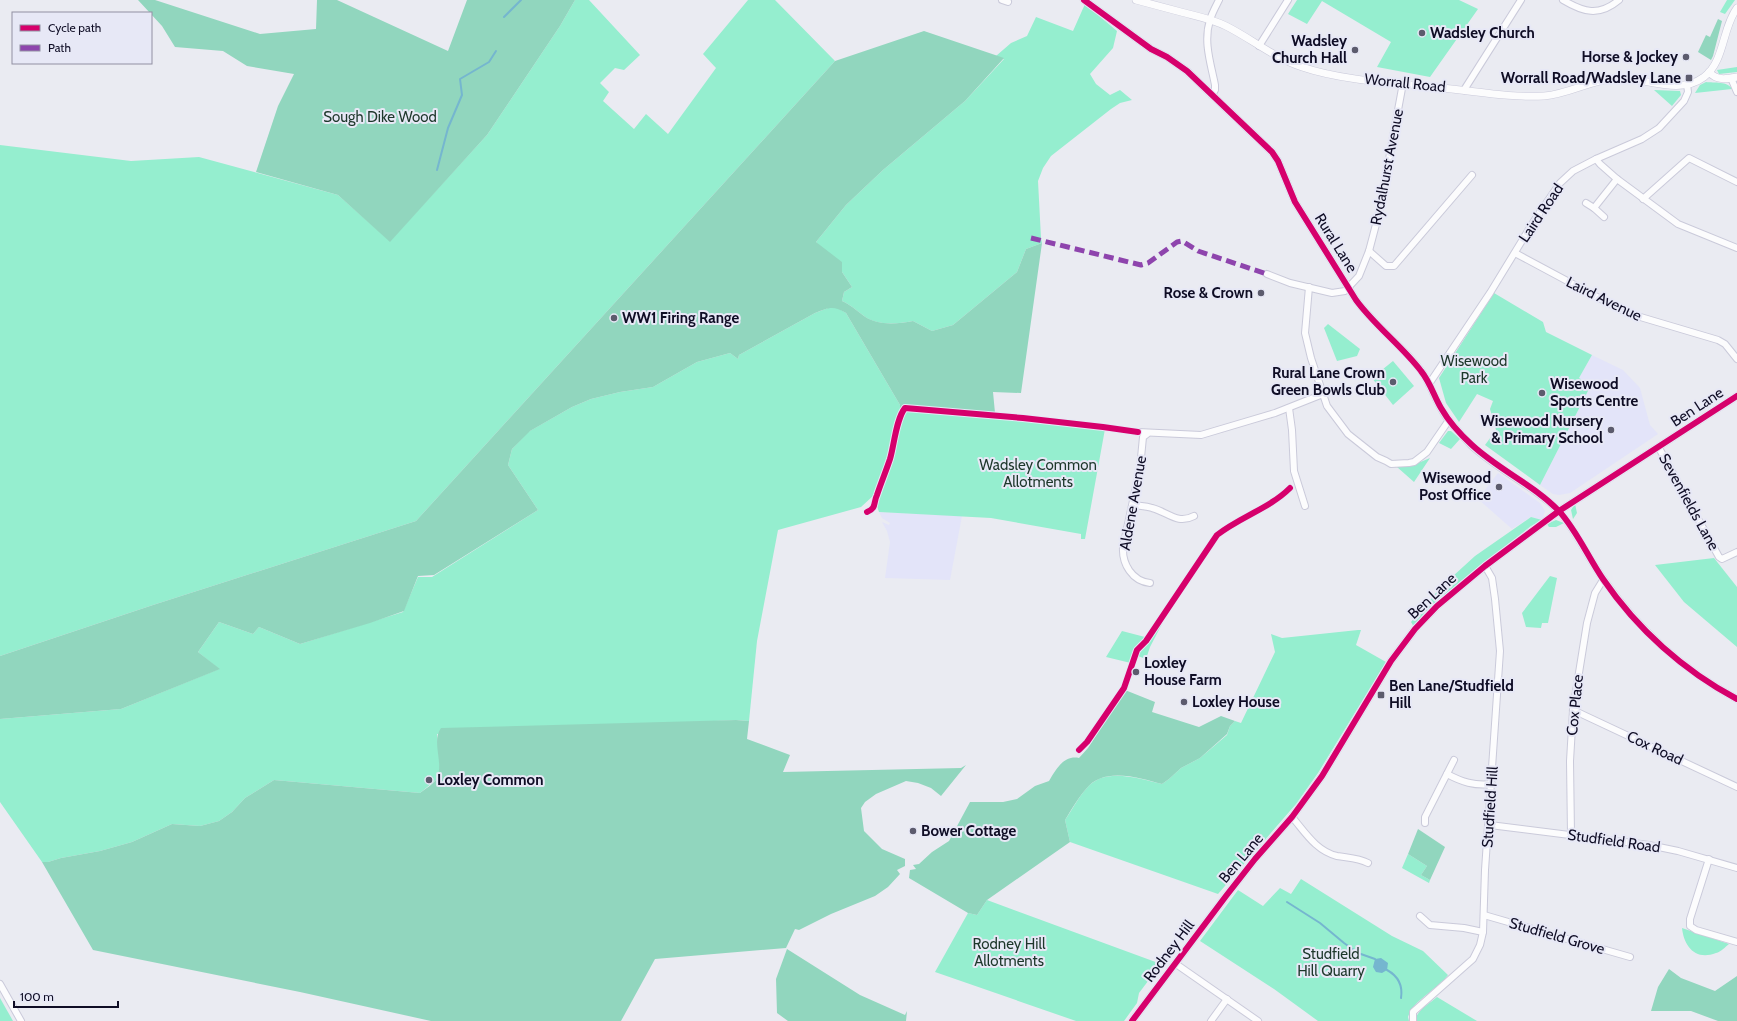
<svg xmlns="http://www.w3.org/2000/svg" width="1737" height="1021" font-family="Cabin,sans-serif">
<style>
.built{fill:#e3e4f9}
.green{fill:#95eecf}
.forest{fill:#91d6be}
.water{fill:#75b6cf}
.lines{fill:none;stroke-linecap:round;stroke-linejoin:round}
.stream{stroke:#75b6cf;stroke-width:2}
.minor-casing{stroke:#cacada;stroke-width:8}
.tertiary-casing{stroke:#cacada;stroke-width:8}
.minor{stroke:#fcfcfd;stroke-width:6}
.tertiary{stroke:#fcfcfd;stroke-width:7}
.quiet{stroke:#8e44ad;stroke-width:5;stroke-dasharray:10 5;stroke-linecap:butt}
.cycleway-casing{stroke:#e7e8f6;stroke-width:8}
.cycleway{stroke:#d6006c;stroke-width:6}
.poi-dot{fill:#5c5b6d;stroke:#e7e8f6;stroke-width:1.5}
.labels{text-anchor:middle;dominant-baseline:central;stroke-width:4;stroke-linejoin:round;paint-order:stroke}
.poi-label{font-size:15px;font-weight:bold;fill:#0f0d25;stroke:#e7e8f6;text-anchor:start}
.street-label{font-size:15px;fill:#0f0d25;stroke:#e7e8f6}
.park-label{font-size:15px;fill:#1d372b;stroke:#e7e8f6}
</style>
<rect width="100%" height="100%" fill="#eaebf2"/>
<g class="built">
<polygon points="1592,355 1623,370 1640,388 1650,425 1658,434 1570,493 1559,495 1553,494 1540,485 1591,385 1579,378"/>
<polygon points="1498,473 1540,503 1545,511 1542,520 1531,517 1512,529 1478,499"/>
<polygon points="879,512 962,516 950,580 885,578 890,542 887,531 882,522 889,525 890,523 882,518"/>
</g>
<g class="green">
<polygon points="575,0 589,0 640,55 624,70 615,68 600,83 609,92 603,101 634,129 646,114 668,134 716,68 703,54 748,0 775,0 835,61 416,521 153,605 0,656 0,145 131,161 199,157 338,195 390,241 487,135 560,26"/>
<polygon points="1297,0 1459,0 1478,9 1430,77 1377,67 1391,42 1322,1 1307,24 1288,14"/>
<polygon points="1727,0 1735,0 1725,14 1720,12"/>
<path d="M 1085,4 L 1117,31 L 1113,48 L 1090,74 L 1096,84 L 1110,95 L 1120,90 L 1132,100 L 1120,103 L 1111,109 L 1051,156 L 1043,168 L 1038,181 L 1041,238 L 1042,243 L 1026,249 L 1017,272 L 953,325 L 932,331 L 913,321 C 897,324 877,326 864,316 C 856,310 851,305 842,301 L 844,292 L 852,287 L 842,272 L 816,242 L 846,205 L 883,170 L 965,101 L 1004,59 L 996,56 L 1011,43 L 1027,36 L 1036,17 L 1073,31 Z"/>
<polygon points="1737,67 1737,72 1719,74 1717,70"/>
<path d="M 1706,82 C 1714,83 1728,81 1732,89 L 1695,93 L 1700,85 Z"/>
<polygon points="1654,90 1680,91 1681,95 1672,106"/>
<polygon points="1494,293 1543,322 1546,332 1592,355 1579,378 1591,385 1540,485 1485,445 1496,430 1490,409 1493,401 1477,394 1459,422 1446,403 1439,378"/>
<polygon points="828,308 838,308 846,313 900,405 900,409 881,479 874,495 861,507 778,530 757,641 749,721 736,720 437,734 440,767 437,779 420,793 274,780 245,798 232,812 219,821 200,826 172,824 132,842 100,851 61,858 48,862 42,862 0,802 0,719 121,709 219,669 198,652 219,622 253,634 259,627 300,644 403,612 418,577 432,577 538,510 508,465 512,449 528,432 572,407 591,399 620,392 653,387 697,362 730,353 738,359 739,355 815,313"/>
<polygon points="1328,324 1360,349 1357,356 1337,361 1324,328"/>
<polygon points="1393,361 1414,386 1393,405 1372,378"/>
<polygon points="910,410 1105,429 1085,539 1081,539 1081,534 991,518 879,512 876,503 894,455 903,414 905,411"/>
<polygon points="1448,431 1451,431 1460,439 1451,449 1439,443"/>
<polygon points="1430,458 1414,482 1397,467 1411,466"/>
<polygon points="1575,504 1577,513 1573,519 1571,510"/>
<polygon points="1531,517 1542,520 1531,526 1479,567 1438,600 1423,615 1414,627 1411,622 1441,587 1475,556"/>
<polygon points="1556,520 1564,523 1556,527 1549,527 1547,524"/>
<polygon points="1714,558 1737,587 1737,647 1684,602 1655,565"/>
<polygon points="1550,576 1557,578 1548,623 1542,623 1541,628 1526,627 1522,613"/>
<polygon points="1159,618 1163,622 1150,647 1146,659 1138,656 1135,664 1106,657 1122,631 1145,637"/>
<path d="M 1358,630 L 1361,630 L 1356,645 L 1386,662 L 1318,773 L 1296,804 L 1218,894 L 1070,842 L 1065,820 C 1072,810 1078,798 1086,789 C 1104,766 1139,779 1162,784 L 1169,779 L 1181,768 L 1200,758 L 1227,735 L 1230,726 L 1235,721 L 1241,723 L 1275,652 L 1271,634 L 1282,638 Z"/>
<polygon points="1408,854 1427,866 1421,875 1430,880 1429,883 1402,868"/>
<path d="M 1301,879 L 1392,936 L 1423,951 L 1448,975 C 1438,989 1413,1000 1408,1017 L 1409,1021 L 1318,1021 L 1274,989 L 1200,941 L 1238,890 L 1263,906 L 1280,888 L 1291,894 Z"/>
<polygon points="987,900 1161,964 1139,993 1137,1003 1124,1021 1076,1021 935,972 968,913 977,915"/>
<path d="M 1682,928 L 1729,944 C 1725,947 1721,952 1716,953 C 1695,961 1684,946 1682,928 Z"/>
<path d="M 1437,997 L 1477,1021 L 1415,1021 C 1417,1010 1429,1004 1437,997 Z"/>
<polygon points="0,998 13,1021 0,1021"/>
</g>
<g class="forest">
<polygon points="138,0 155,0 260,34 316,29 317,0 337,0 448,51 467,0 575,0 560,26 487,135 390,242 338,195 256,172 278,106 294,74 247,66 223,51 175,47 162,26"/>
<polygon points="1718,19 1722,21 1713,56 1711,60 1698,52 1706,35 1710,37"/>
<path d="M 924,31 L 1004,58 L 965,101 L 883,170 L 846,205 L 816,242 L 842,262 L 842,272 L 852,287 L 844,292 L 842,301 C 851,305 856,310 864,316 C 878,326 897,324 913,321 L 932,331 L 953,325 L 1017,272 L 1026,249 L 1042,243 L 1021,393 L 993,392 L 995,413 L 911,406 L 904,406 L 900,409 L 900,405 L 846,313 C 833,305 828,308 815,313 L 739,355 L 738,359 L 730,353 L 697,362 L 653,387 L 620,392 L 591,399 L 572,407 L 530,431 L 512,449 L 508,465 L 538,510 L 434,575 L 418,576 L 404,611 L 370,623 L 300,644 L 259,627 L 253,634 L 219,622 L 198,652 L 220,669 L 121,709 L 0,719 L 0,656 L 153,605 L 416,521 L 835,61 Z"/>
<path d="M 1125,690 L 1155,702 L 1152,712 L 1199,727 L 1221,716 L 1235,721 L 1230,726 L 1227,734 L 1200,758 L 1181,768 L 1169,779 L 1162,784 C 1139,778 1104,766 1086,789 C 1078,798 1071,810 1065,820 L 1070,842 L 987,900 L 977,915 L 968,913 L 909,878 L 910,870 L 916,869 L 913,865 L 919,864 L 932,852 L 949,841 L 970,802 L 1003,802 L 1017,799 L 1035,786 L 1049,781 C 1056,769 1064,755 1079,758 L 1088,748 Z"/>
<path d="M 736,720 L 749,721 L 747,739 L 790,755 L 783,772 L 961,768 L 966,765 L 941,796 L 931,788 L 918,783 L 906,781 L 876,794 L 865,802 L 861,808 L 864,831 L 882,849 L 905,859 L 905,866 L 897,870 L 900,874 L 888,887 L 875,896 L 831,914 L 799,930 L 795,929 L 786,948 L 655,959 L 621,1021 L 431,1021 L 300,992 L 93,950 L 42,862 L 48,862 L 61,858 L 100,851 L 132,842 L 172,824 L 200,826 L 219,821 L 232,812 L 245,798 L 274,780 L 420,793 C 425,789 434,784 437,778 C 444,762 431,742 441,728 Z"/>
<polygon points="1418,829 1445,847 1430,880 1421,875 1427,866 1408,854"/>
<polygon points="787,949 860,995 905,1015 907,1011 906,1021 788,1021 777,1013 776,979"/>
<polygon points="1669,969 1681,978 1715,991 1737,976 1737,1021 1718,1021 1691,1011 1651,1011 1658,987"/>
</g>
<polygon class="water" points="1381,958 1388,963 1387,970 1382,973 1376,972 1373,967 1375,959"/>
<g class="lines">
<g class="stream">
<polyline points="504,17 521,0"/>
<polyline points="437,170 448,128 462,95 460,79 489,62 496,51"/>
<polyline points="1287,902 1320,923 1344,943 1358,953 1375,959"/>
<path d="M 1387,970 C 1398,976 1403,985 1401,998"/>
</g>
<defs>
<g id="minor">
<polyline points="1002,0 1008,2"/>
<path d="M 1084,0 L 1151,49 L 1167,57 L 1187,71 L 1272,152 L 1278,161 L 1295,202 L 1356,300 C 1375,326 1403,346 1422,372 C 1430,383 1434,397 1442,410 C 1449,423 1461,434 1471,445 C 1498,470 1533,485 1559,511"/>
<path d="M 1563,0 C 1583,12 1599,17 1619,0"/>
<polyline points="1259,46 1288,0"/>
<polyline points="1731,78 1737,92"/>
<polyline points="1464,90 1521,0"/>
<path d="M 1212,95 L 1215,90 L 1215,85 C 1211,64 1203,42 1210,20 C 1212,13 1216,6 1219,0"/>
<polyline points="1596,159 1600,164 1617,179 1678,224 1737,248"/>
<polyline points="1643,199 1689,158 1737,182"/>
<polyline points="1586,203 1594,208 1604,217"/>
<polyline points="1594,208 1617,179"/>
<polyline points="1369,251 1386,266 1394,266 1472,175"/>
<polyline points="1515,253 1627,313 1718,340 1725,344 1737,359"/>
<polyline points="1267,274 1290,283 1332,293 1345,291 1359,276 1369,251 1379,213 1403,83"/>
<polyline points="1309,287 1305,333 1311,358 1327,406 1348,434 1377,457 1386,461 1391,464 1409,463 1414,462 1427,452 1449,420"/>
<polyline points="1429,384 1490,293 1534,221 1560,183 1573,171 1596,159 1642,139 1659,128 1684,101 1688,92 1687,84"/>
<polyline points="1289,408 1292,430 1294,471 1305,506"/>
<polyline points="1138,432 1201,435 1275,413 1323,394"/>
<path d="M 1147,434 L 1143,437 L 1140,468 L 1123,547 C 1122,564 1132,581 1150,583"/>
<polyline points="1659,448 1719,557 1722,559 1737,552"/>
<path d="M 1133,505 C 1139,506 1146,506 1152,508 C 1168,512 1177,525 1194,516"/>
<polyline points="1573,710 1737,787"/>
<path d="M 1447,774 C 1462,782 1474,786 1492,784"/>
<path d="M 1292,817 C 1305,832 1316,851 1337,856 C 1348,858 1358,858 1368,863"/>
<polyline points="1425,823 1425,817 1454,760"/>
<polyline points="1490,825 1649,845 1678,851 1737,868"/>
<polyline points="1571,834 1570,761 1573,710 1587,623 1595,593 1603,580"/>
<polyline points="1709,859 1690,919 1690,926 1696,930 1737,942"/>
<polyline points="1484,915 1630,957"/>
<polyline points="1420,916 1430,925 1464,928 1483,932"/>
<polyline points="1176,964 1258,1021"/>
<polyline points="0,984 21,1021"/>
<polyline points="1211,1021 1227,999"/>
<polyline points="1413,1021 1413,1012 1473,959 1480,945 1483,932 1485,870 1500,651 1495,599 1492,578 1485,566"/>
</g>
<g id="tertiary">
<path d="M 1136,0 C 1151,4 1166,8 1181,12 C 1196,16 1212,19 1226,26 C 1252,39 1274,58 1302,67 C 1343,81 1398,83 1441,88 C 1475,91 1510,98 1544,96 C 1569,94 1591,80 1616,78 C 1644,77 1679,96 1704,77 C 1725,61 1722,28 1737,8"/>
<path d="M 1709,72 C 1717,81 1726,79 1737,77"/>
<path d="M 1559,511 C 1577,532 1588,558 1604,580 C 1638,629 1684,671 1737,699"/>
<polyline points="1132,1021 1226,896 1255,859 1292,817 1322,776 1391,661 1415,629 1437,606 1485,566 1559,511 1737,396"/>
</g>
</defs>
<use href="#minor" class="minor-casing"/>
<use href="#tertiary" class="tertiary-casing"/>
<use href="#minor" class="minor"/>
<use href="#tertiary" class="tertiary"/>
<polyline class="quiet" points="1031,238 1141,265 1148,263 1177,242 1182,241 1198,251 1267,274"/>
<defs>
<g id="cycleway">
<path d="M 1084,0 L 1151,49 L 1167,57 L 1187,71 L 1272,152 L 1278,161 L 1295,202 L 1356,300 C 1375,326 1402,346 1421,371 C 1430,382 1434,396 1441,408 C 1449,422 1461,435 1472,445 C 1499,470 1534,485 1559,511 C 1577,531 1588,557 1603,579 C 1637,629 1684,671 1737,699"/>
<path d="M 867,512 C 877,508 873,503 877,495 C 881,483 886,471 890,459 C 894,446 896,419 905,408 L 1023,418 L 1103,427 L 1138,432"/>
<path d="M 1079,750 L 1087,742 L 1124,688 L 1137,650 L 1146,641 L 1217,535 C 1240,517 1270,508 1290,488"/>
<polyline points="1132,1021 1226,896 1255,859 1292,817 1322,776 1391,661 1415,629 1437,606 1485,566 1559,511 1737,396"/>
</g>
</defs>
<use href="#cycleway" class="cycleway-casing"/>
<use href="#cycleway" class="cycleway"/>
</g>
<g class="poi-dot">
<circle cx="1422" cy="33" r="4"/>
<circle cx="1355" cy="50" r="4"/>
<circle cx="1686" cy="57" r="4"/>
<rect x="1685" y="74" width="8" height="8" rx="2"/>
<circle cx="1261" cy="293" r="4"/>
<circle cx="614" cy="318" r="4"/>
<circle cx="1393" cy="382" r="4"/>
<circle cx="1542" cy="393" r="4"/>
<circle cx="1611" cy="430" r="4"/>
<circle cx="1499" cy="487" r="4"/>
<circle cx="1136" cy="672" r="4"/>
<rect x="1377" y="691" width="8" height="8" rx="2"/>
<circle cx="1184" cy="702" r="4"/>
<circle cx="429" cy="780" r="4"/>
<circle cx="913" cy="831" r="4"/>
</g>
<g class="labels">
<g class="poi-label">
<text x="1430" y="33">Wadsley Church</text>
<text x="1347" y="41" text-anchor="end">Wadsley<tspan x="1347" dy="17">Church Hall</tspan></text>
<text x="1678" y="57" text-anchor="end">Horse &amp; Jockey</text>
<text x="1681" y="78" text-anchor="end">Worrall Road/Wadsley Lane</text>
<text x="1253" y="293" text-anchor="end">Rose &amp; Crown</text>
<text x="622" y="318">WW1 Firing Range</text>
<text x="1385" y="373" text-anchor="end">Rural Lane Crown<tspan x="1385" dy="17">Green Bowls Club</tspan></text>
<text x="1550" y="384">Wisewood<tspan x="1550" dy="17">Sports Centre</tspan></text>
<text x="1603" y="421" text-anchor="end">Wisewood Nursery<tspan x="1603" dy="17">&amp; Primary School</tspan></text>
<text x="1491" y="478" text-anchor="end">Wisewood<tspan x="1491" dy="17">Post Office</tspan></text>
<text x="1144" y="663">Loxley<tspan x="1144" dy="17">House Farm</tspan></text>
<text x="1389" y="686">Ben Lane/Studfield<tspan x="1389" dy="17">Hill</tspan></text>
<text x="1192" y="702">Loxley House</text>
<text x="437" y="780">Loxley Common</text>
<text x="921" y="831">Bower Cottage</text>
</g>
<g class="street-label">
<text transform="translate(1405 83) rotate(6)">Worrall Road</text>
<text transform="translate(1387 167) rotate(-79)">Rydalhurst Avenue</text>
<text transform="translate(1541 213) rotate(-56)">Laird Road</text>
<text transform="translate(1336 243) rotate(58)">Rural Lane</text>
<text transform="translate(1604 299) rotate(26)">Laird Avenue</text>
<text transform="translate(1697 407) rotate(-33)">Ben Lane</text>
<text transform="translate(1689 502) rotate(61)">Sevenfields Lane</text>
<text transform="translate(1133 503) rotate(-80)">Aldene Avenue</text>
<text transform="translate(1432 596) rotate(-43)">Ben Lane</text>
<text transform="translate(1575 705) rotate(-84)">Cox Place</text>
<text transform="translate(1655 748) rotate(25)">Cox Road</text>
<text transform="translate(1490 807) rotate(-86)">Studfield Hill</text>
<text transform="translate(1614 841) rotate(8)">Studfield Road</text>
<text transform="translate(1241 858) rotate(-50)">Ben Lane</text>
<text transform="translate(1557 936) rotate(16)">Studfield Grove</text>
<text transform="translate(1169 951) rotate(-53)">Rodney Hill</text>
</g>
<g class="park-label">
<text x="380" y="117">Sough Dike Wood</text>
<text x="1474" y="361">Wisewood<tspan x="1474" dy="17">Park</tspan></text>
<text x="1038" y="465">Wadsley Common<tspan x="1038" dy="17">Allotments</tspan></text>
<text x="1009" y="944">Rodney Hill<tspan x="1009" dy="17">Allotments</tspan></text>
<text x="1331" y="954">Studfield<tspan x="1331" dy="17">Hill Quarry</tspan></text>
</g>
</g>
<rect x="12" y="12" width="140" height="52" fill="#e7e8f6" stroke="#9190a2"/>
<rect x="20" y="25" width="20" height="6" fill="#d6006c" stroke="#9190a2"/>
<text x="48" y="32" font-size="12" fill="#0f0d25">Cycle path</text>
<rect x="20" y="45" width="20" height="6" fill="#8e44ad" stroke="#9190a2"/>
<text x="48" y="52" font-size="12" fill="#0f0d25">Path</text>
<path d="M14 1001v6h104v-6" fill="none" stroke="#0f0d25" stroke-width="2"/>
<text x="20" y="1001" font-size="12" fill="#0f0d25" stroke="#e7e8f6" stroke-width="3" paint-order="stroke">100 m</text>
</svg>
